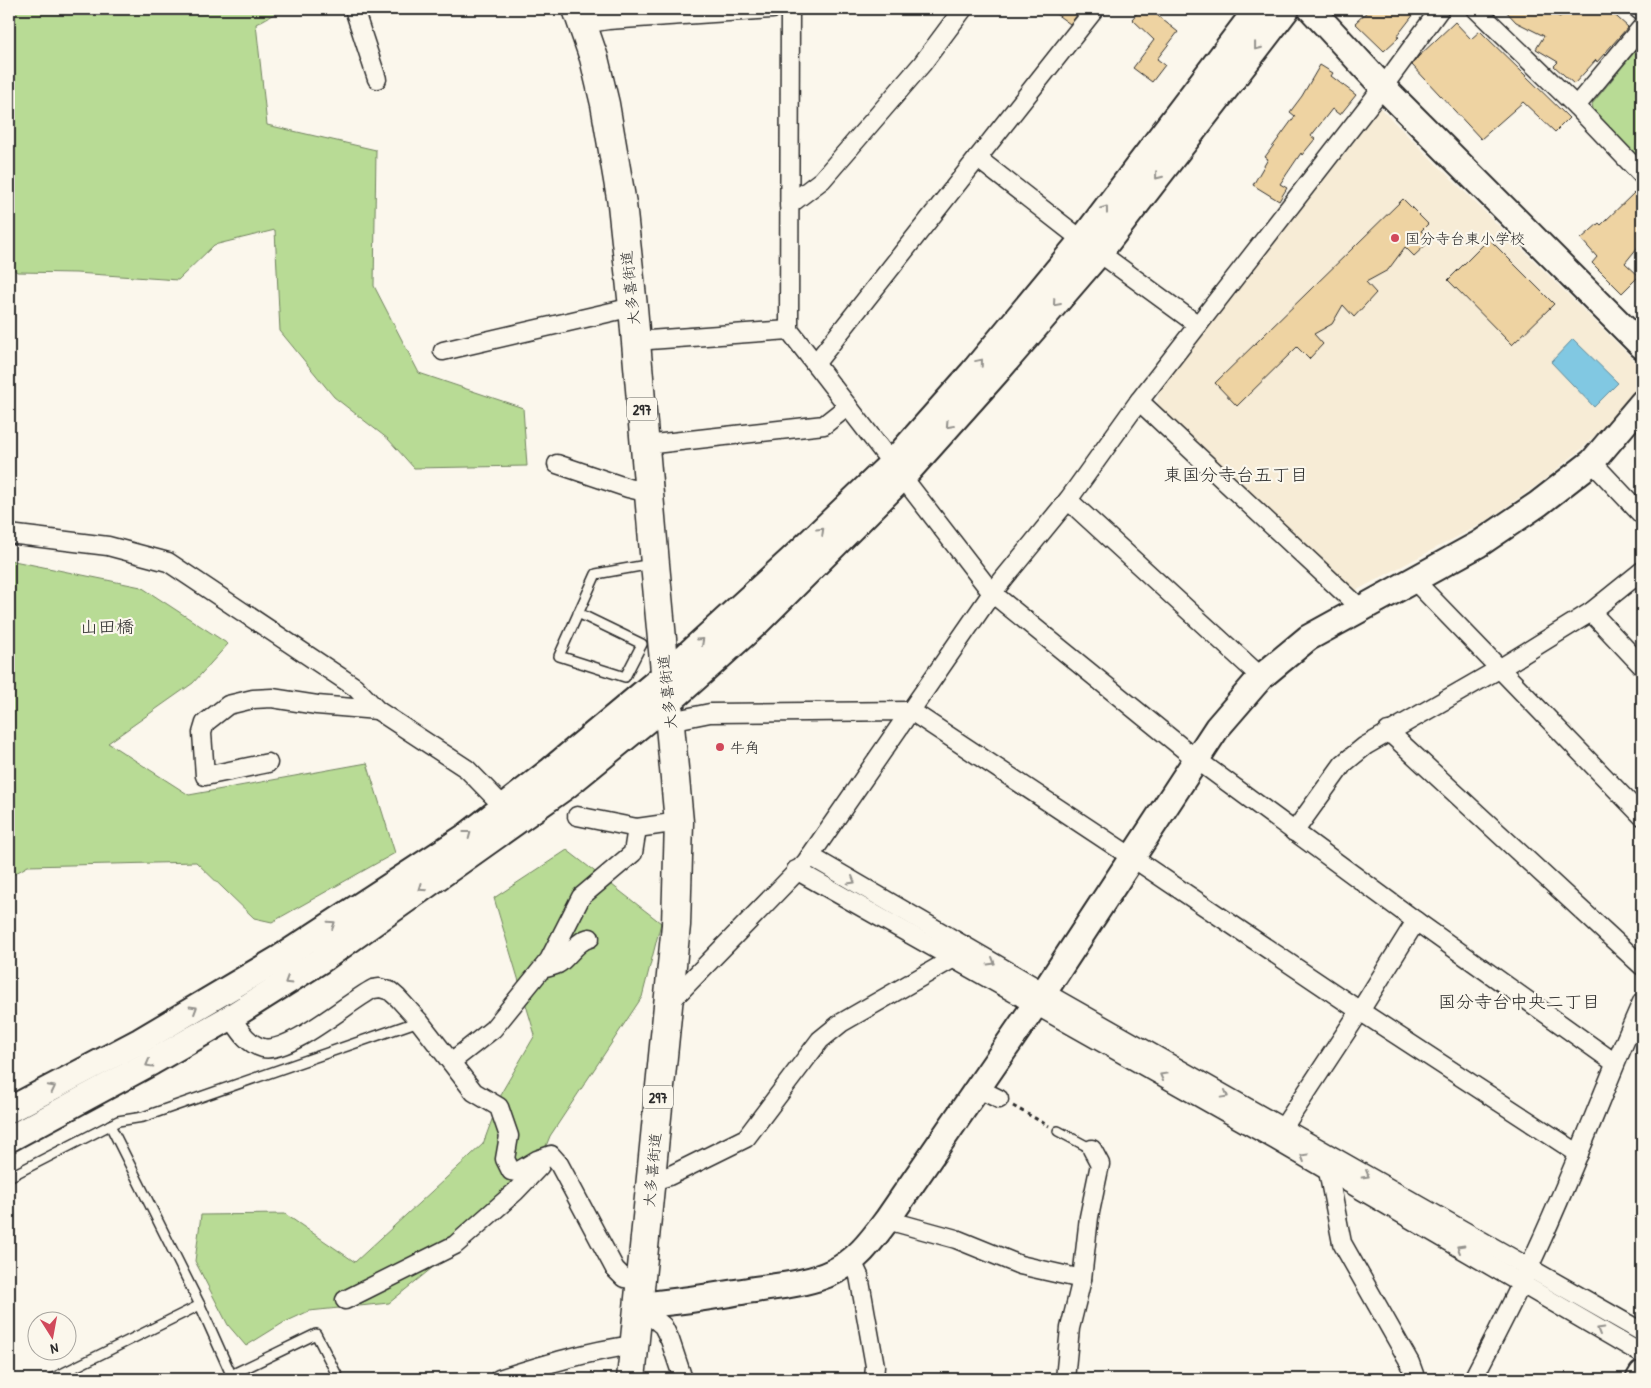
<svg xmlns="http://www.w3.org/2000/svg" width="1651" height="1388" font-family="'Patrick Hand','Klee One',sans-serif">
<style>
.built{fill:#f7ecd6}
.green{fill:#b8db95;stroke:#728360}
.water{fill:#81c8e2;stroke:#5f8999}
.building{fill:#eed3a2;stroke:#2b2b2b}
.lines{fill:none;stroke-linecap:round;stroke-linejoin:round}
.lane-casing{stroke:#2b2b2b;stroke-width:12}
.street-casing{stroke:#2b2b2b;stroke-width:21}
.secondary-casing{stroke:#2b2b2b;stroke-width:29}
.highway-casing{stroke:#2b2b2b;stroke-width:31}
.path{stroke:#2b2b2b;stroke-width:3;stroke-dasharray:4 4;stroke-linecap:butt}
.lane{stroke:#fbf7ec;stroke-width:9}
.street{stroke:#fbf7ec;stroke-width:18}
.secondary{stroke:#fbf7ec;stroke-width:25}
.highway{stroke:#fbf7ec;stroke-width:28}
.oneway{stroke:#93918c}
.poi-dot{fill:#d1495b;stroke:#fbf7ec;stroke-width:2}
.labels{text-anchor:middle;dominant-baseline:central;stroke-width:4.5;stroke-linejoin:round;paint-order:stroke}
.shield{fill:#fbf7ec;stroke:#696865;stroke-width:1}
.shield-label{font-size:14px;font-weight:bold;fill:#2b2b2b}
.poi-label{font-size:15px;fill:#2b2b2b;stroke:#fbf7ec;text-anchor:start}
.street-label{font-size:15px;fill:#2b2b2b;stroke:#fbf7ec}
.quarter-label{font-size:18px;fill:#2b2b2b;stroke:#fbf7ec}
</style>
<rect width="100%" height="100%" fill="#fbf7ec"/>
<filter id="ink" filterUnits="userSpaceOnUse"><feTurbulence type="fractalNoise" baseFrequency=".02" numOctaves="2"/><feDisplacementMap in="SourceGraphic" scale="10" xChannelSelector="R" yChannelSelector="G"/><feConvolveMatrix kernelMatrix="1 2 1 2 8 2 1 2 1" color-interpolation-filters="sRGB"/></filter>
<g filter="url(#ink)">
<polygon class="built" points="1380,108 1642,368 1642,385 1583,448 1540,483 1485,522 1355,591 1157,406 1159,390"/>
<g class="green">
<polygon points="9,9 283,9 256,24 267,125 376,150 374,286 419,373 523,408 527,466 414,468 388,439 334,397 280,331 275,230 214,245 178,280 76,273 17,272 9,266"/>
<polygon points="1642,43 1642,164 1594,114 1592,104"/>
<polygon points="9,560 141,587 228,644 193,683 108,743 189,795 367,763 395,853 272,922 254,918 196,862 28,866 9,877"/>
<polygon points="567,850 661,923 642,997 550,1136 529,1189 389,1303 309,1311 283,1323 246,1346 228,1325 195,1261 201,1215 285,1214 355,1262 483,1144 503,1090 535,1035 494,898"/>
</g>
<polygon class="water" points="1573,339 1618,383 1594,407 1551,362"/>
<g class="building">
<polygon points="1049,9 1082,9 1070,24"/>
<polygon points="1141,9 1151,9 1158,16 1178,32 1157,59 1165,65 1152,82 1133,68 1154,40 1132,19"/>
<polygon points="1370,9 1418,9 1397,36 1399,37 1384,51 1355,23"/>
<polygon points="1504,9 1543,9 1560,17 1567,9 1608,9 1628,27 1597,62 1596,60 1574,84 1554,66 1558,62 1536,49 1544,36 1516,22"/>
<polygon points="1455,22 1471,39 1480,31 1569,118 1555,132 1523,102 1481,139 1412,65 1418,57"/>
<polygon points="1320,65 1333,73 1331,76 1356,95 1340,115 1332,109 1311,136 1315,139 1302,155 1301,153 1280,184 1287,188 1279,201 1253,185 1268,159 1265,157 1295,116 1290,112 1302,96"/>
<polygon points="1635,192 1642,200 1642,242 1625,263 1639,276 1622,293 1592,263 1597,257 1581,239 1599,223 1601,225"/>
<polygon points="1403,199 1428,224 1421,231 1431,240 1414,256 1405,247 1388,270 1366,282 1376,293 1354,317 1343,305 1332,324 1314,334 1323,344 1309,359 1297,347 1237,406 1215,383"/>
<polygon points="1489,239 1554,304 1512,345 1448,280"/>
</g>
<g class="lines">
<defs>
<g id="lane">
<polyline points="578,613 642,644 625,677 559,656 596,574 652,564"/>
<polyline points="110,1125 200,1305 233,1379"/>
<polyline points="1058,1131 1092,1149"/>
<polyline points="9,1177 118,1121 143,1117 419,1021"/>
<polyline points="231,1375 316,1334 339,1379"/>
<polyline points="51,1379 200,1305"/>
</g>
<g id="street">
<polyline points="354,9 377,79"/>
<polyline points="790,9 789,330 992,593 1196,759 1416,921 1615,1063"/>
<polyline points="1476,9 1576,106 1642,175"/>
<polyline points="1638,9 1642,12"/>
<polyline points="583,24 608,20 772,9"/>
<polyline points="1576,106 1642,27"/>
<polyline points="977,158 1082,240 1198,325"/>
<polyline points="789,205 822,180 922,64 963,9"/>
<polyline points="635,341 789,330"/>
<polyline points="443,351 633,307"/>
<polyline points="815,364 1095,9"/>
<polyline points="1139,401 1360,608"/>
<polyline points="645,445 824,425 848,406"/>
<polyline points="1592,462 1642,515"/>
<polyline points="557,464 628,488 649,493"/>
<polyline points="1068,500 1261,677"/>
<polyline points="9,534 108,546 168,562 355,687 377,710 467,769 503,806"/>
<polyline points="1414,580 1642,816"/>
<polyline points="1591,612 1642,666"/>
<polyline points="670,721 710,713 911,711 1133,858 1360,1011 1579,1154"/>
<polyline points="1388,731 1642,966"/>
<polyline points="268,763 205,776 202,733 205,723 228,705 253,699 272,698 317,705 377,710"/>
<polyline points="577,816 637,828 679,822"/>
<polyline points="1294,832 1343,764 1365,746 1499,669 1591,612 1642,571"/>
<polyline points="810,856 1044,992 1642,1332"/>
<polyline points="796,870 1275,1140 1642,1354"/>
<path d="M 546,968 C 549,967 554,966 558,964 C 569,957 577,940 590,938"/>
<polyline points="670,1002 806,862 992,593 1068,500 1139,401 1383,87 1440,9"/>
<path d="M 231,1017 C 239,1029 247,1044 263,1048 C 289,1054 348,1002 373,989 L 380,988 L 390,991 L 398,998 L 419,1021 L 474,1092 L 499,1107 L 509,1136 L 505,1159 L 511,1171 L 517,1172 L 537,1160 L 551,1155 L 559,1164 L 615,1269 L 624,1278 L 640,1281"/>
<polyline points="451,1062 493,1029 549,960 581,897 633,853 637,828"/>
<polyline points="977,1088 999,1099"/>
<polyline points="1277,1137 1360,1011 1416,921"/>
<polyline points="1328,1171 1342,1243 1410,1363 1414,1374 1413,1379"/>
<polyline points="652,1181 669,1176 746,1138 820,1040 841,1023 954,958"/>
<polyline points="887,1220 956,1239 1020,1265 1082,1279"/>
<polyline points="852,1261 859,1276 875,1366 874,1379"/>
<polyline points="345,1300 455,1245 515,1192 540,1166"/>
<polyline points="638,1305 663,1326 670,1340 683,1379"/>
<path d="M 499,1379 C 543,1365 588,1351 634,1345"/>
<polyline points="1065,1379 1070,1328 1082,1279 1089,1217 1100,1164 1092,1149"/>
<path d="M 1473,1379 C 1492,1342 1512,1305 1529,1267 C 1571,1180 1603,1089 1642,1002"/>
</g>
<g id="secondary">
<polyline points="1311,9 1383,87 1642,346"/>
<polyline points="9,1110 140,1041 280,958 404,877 465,837 551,770 666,674 792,559 892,463 972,373 1082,240 1257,9"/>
<polyline points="9,1139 152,1062 231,1017 320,961 565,787 669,702 715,661 756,624 903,477 995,374 1100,252 1287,9"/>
<path d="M 638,1305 C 676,1303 713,1296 751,1290 C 778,1286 808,1284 833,1272 C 857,1261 872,1240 887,1220 L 1044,992 L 1217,728 L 1261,677 L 1308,638 L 1479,544 L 1538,504 L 1592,462 L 1642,403"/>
<polyline points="1639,1379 1642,1374"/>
</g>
<polyline id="highway" points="577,9 594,58 605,104 622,204 633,307 655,564 679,822 676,925 631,1379"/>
</defs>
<use href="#lane" class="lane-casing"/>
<use href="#street" class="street-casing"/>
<use href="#secondary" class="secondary-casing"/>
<use href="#highway" class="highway-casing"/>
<polyline class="path" points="1013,1106 1049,1126"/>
<use href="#lane" class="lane"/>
<use href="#street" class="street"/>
<use href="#secondary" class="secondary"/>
<use href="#highway" class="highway"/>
</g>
<defs><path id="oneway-chevron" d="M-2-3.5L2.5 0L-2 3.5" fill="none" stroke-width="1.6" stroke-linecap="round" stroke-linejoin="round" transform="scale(1.25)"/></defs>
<g class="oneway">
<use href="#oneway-chevron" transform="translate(1257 47) rotate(128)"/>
<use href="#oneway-chevron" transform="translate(1158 176) rotate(128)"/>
<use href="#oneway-chevron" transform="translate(1105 209) rotate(-53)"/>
<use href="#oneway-chevron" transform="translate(1056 303) rotate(131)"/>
<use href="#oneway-chevron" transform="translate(980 362) rotate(-50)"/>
<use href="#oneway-chevron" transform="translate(949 425) rotate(132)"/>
<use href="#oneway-chevron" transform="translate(821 531) rotate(-44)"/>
<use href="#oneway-chevron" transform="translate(701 641) rotate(-42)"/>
<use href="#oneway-chevron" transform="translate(468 834) rotate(-37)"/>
<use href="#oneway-chevron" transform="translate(852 881) rotate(30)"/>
<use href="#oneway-chevron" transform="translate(422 888) rotate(145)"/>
<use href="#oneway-chevron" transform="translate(332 924) rotate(-33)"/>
<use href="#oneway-chevron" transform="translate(992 962) rotate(30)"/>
<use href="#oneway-chevron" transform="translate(288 981) rotate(148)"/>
<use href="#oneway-chevron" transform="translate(194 1009) rotate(-31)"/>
<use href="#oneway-chevron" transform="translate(149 1064) rotate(151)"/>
<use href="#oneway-chevron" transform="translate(1163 1076) rotate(-151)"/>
<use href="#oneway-chevron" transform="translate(52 1088) rotate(-27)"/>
<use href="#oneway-chevron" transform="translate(1225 1095) rotate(29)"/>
<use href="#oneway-chevron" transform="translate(1304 1157) rotate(-149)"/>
<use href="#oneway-chevron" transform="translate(1366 1175) rotate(30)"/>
<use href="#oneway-chevron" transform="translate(1460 1248) rotate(-150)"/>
<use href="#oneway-chevron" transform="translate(1600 1330) rotate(-150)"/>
</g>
</g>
<g class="poi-dot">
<circle cx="1395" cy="238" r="5"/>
<circle cx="720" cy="747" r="5"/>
</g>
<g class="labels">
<g class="shield">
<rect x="627" y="397.5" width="30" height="23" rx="4"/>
<rect x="643" y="1085.5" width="30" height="23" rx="4"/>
</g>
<g class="shield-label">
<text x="642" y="409">297</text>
<text x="658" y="1097">297</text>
</g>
<g class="poi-label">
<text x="1405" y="238">国分寺台東小学校</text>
<text x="730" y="747">牛角</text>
</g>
<g class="street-label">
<text transform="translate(630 288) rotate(-96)">大多喜街道</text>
<text transform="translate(667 692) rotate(-96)">大多喜街道</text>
<text transform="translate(652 1170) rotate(-85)">大多喜街道</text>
</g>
<g class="quarter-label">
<text x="1236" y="474">東国分寺台五丁目</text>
<text x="107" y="626">山田橋</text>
<text x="1519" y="1001">国分寺台中央二丁目</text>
</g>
</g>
<rect width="1651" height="1388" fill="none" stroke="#fbf7ec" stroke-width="30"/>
<rect x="15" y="15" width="1621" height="1358" fill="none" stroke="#2b2b2b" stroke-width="2" filter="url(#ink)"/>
<g transform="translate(52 1336) rotate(169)"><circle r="24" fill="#fbf7ec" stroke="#a8a59f"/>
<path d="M0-4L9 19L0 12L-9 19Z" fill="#d1495b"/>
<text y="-8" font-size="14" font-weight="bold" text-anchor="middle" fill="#2b2b2b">N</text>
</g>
</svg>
